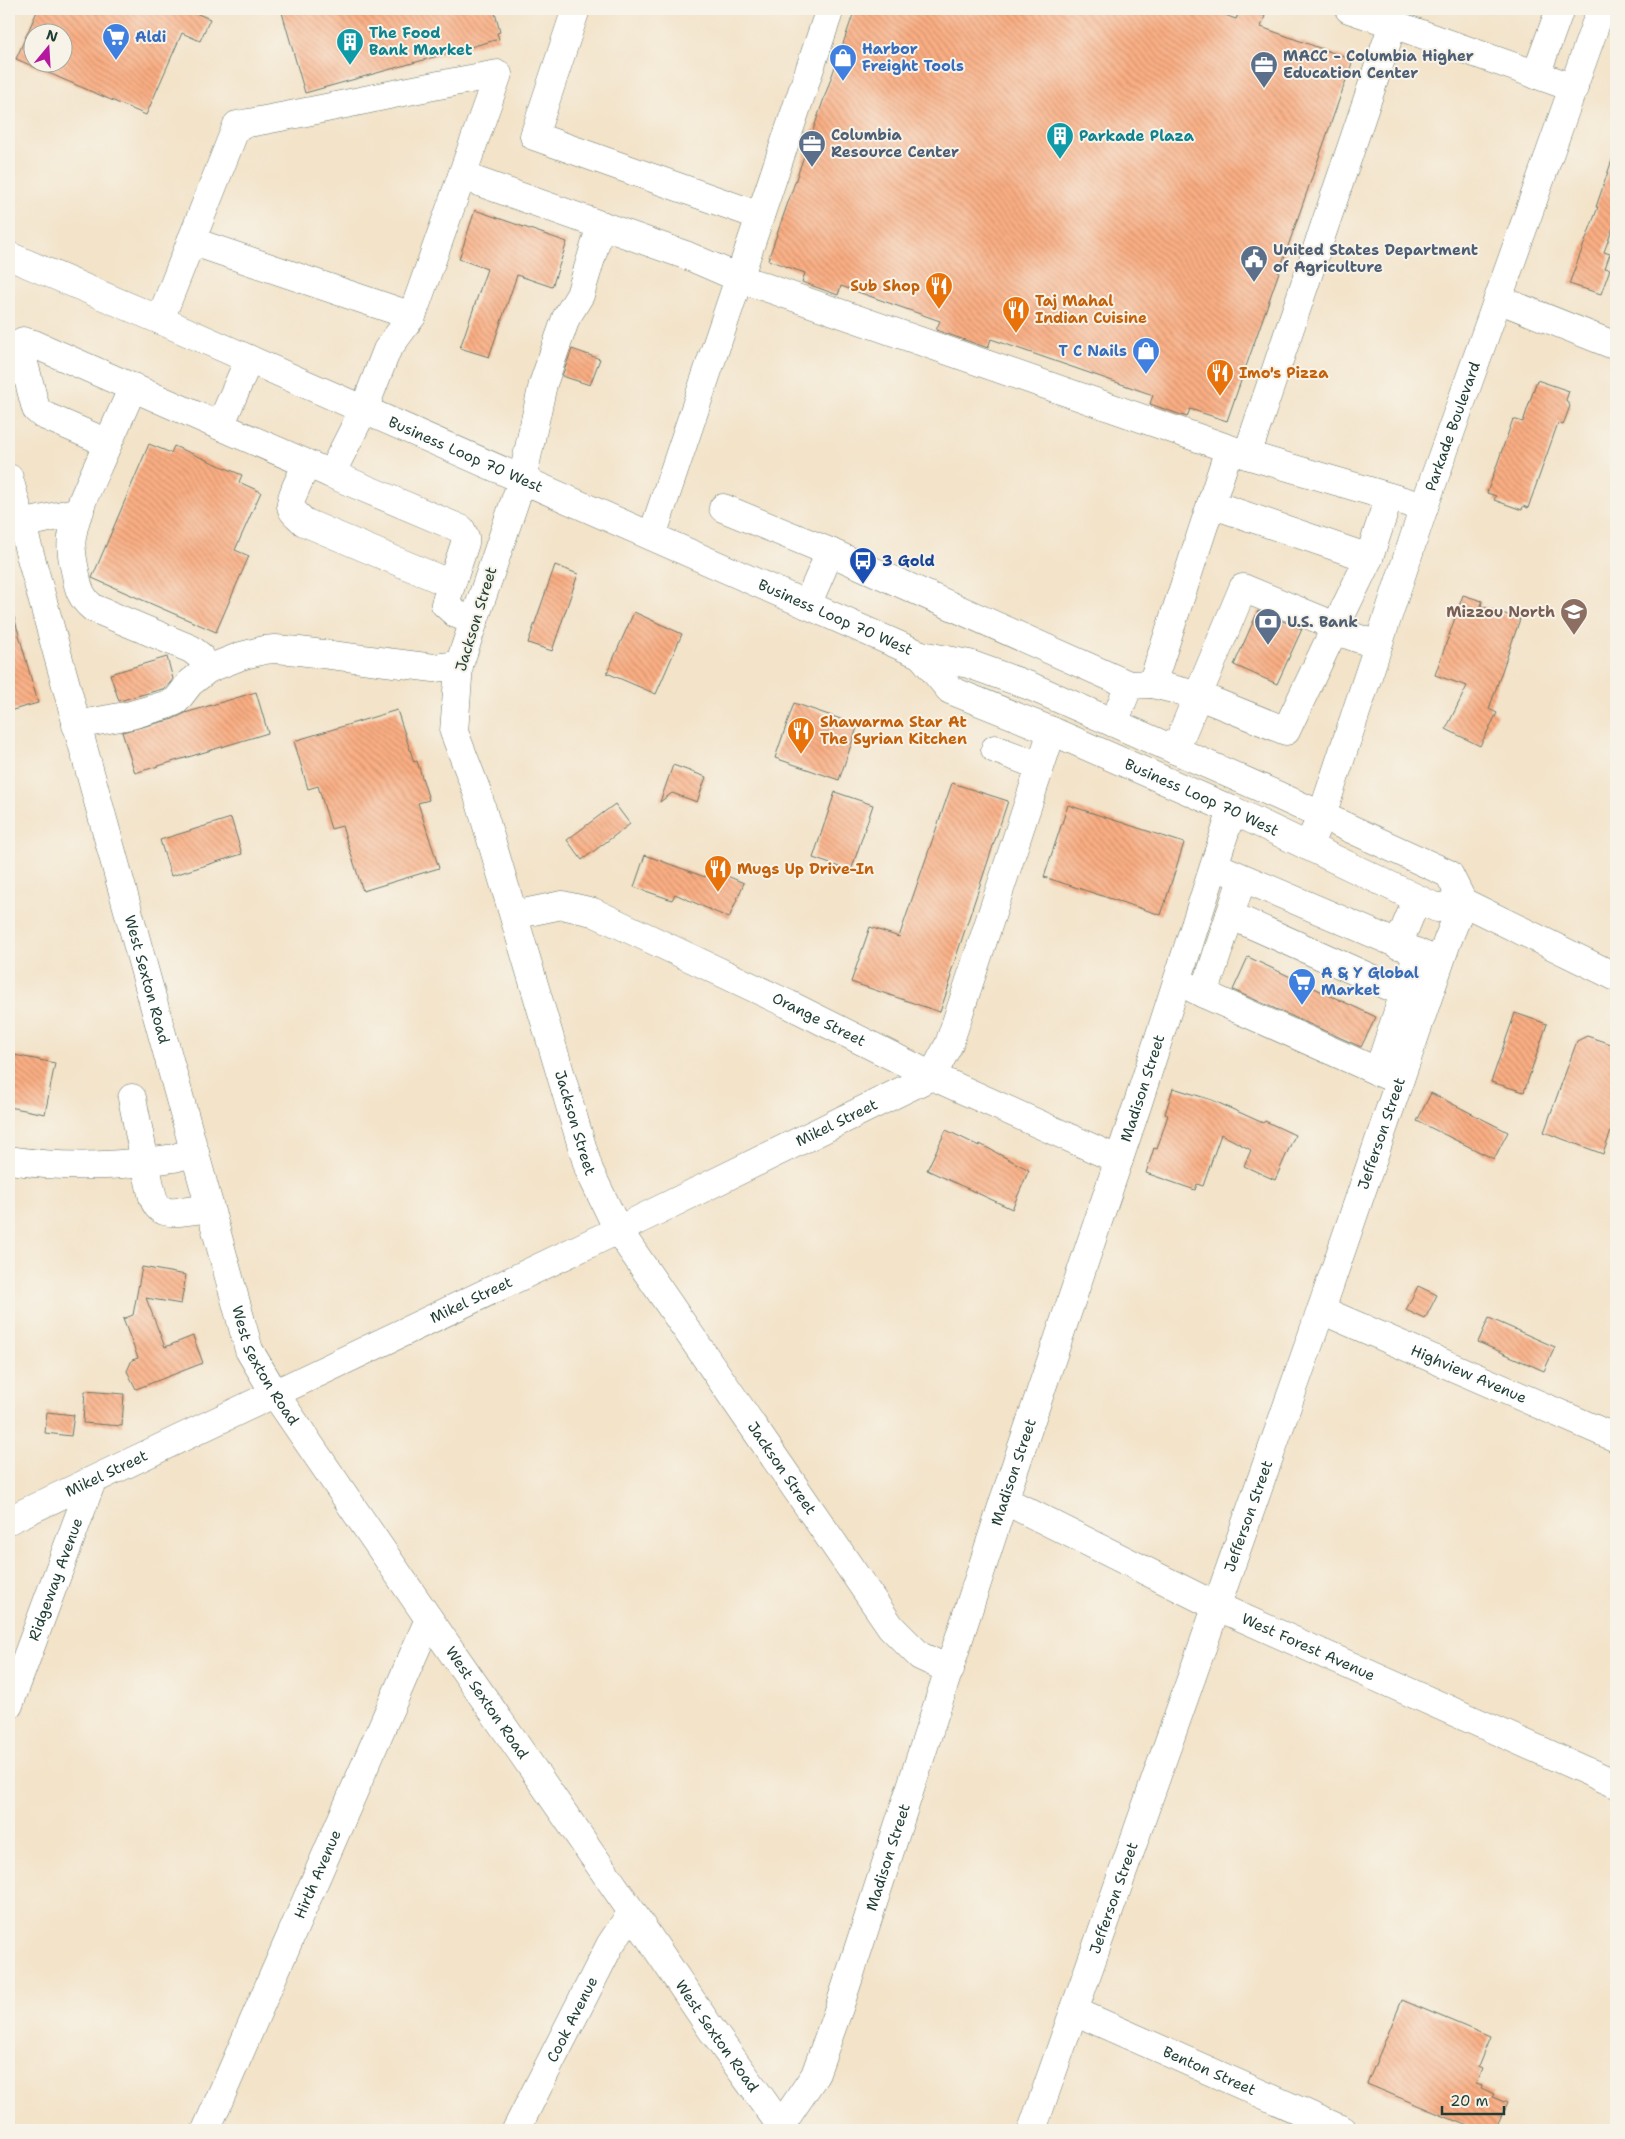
<svg xmlns="http://www.w3.org/2000/svg" width="1625" height="2139" font-family="'Shantell Sans',sans-serif">
<style>
.building{fill:url(#building-back-hatch);fill-rule:evenodd}
.lines{fill:none;stroke-linecap:round;stroke-linejoin:round}
.minor-casing{stroke:#697768;stroke-width:29}
.major-casing{stroke:#697768;stroke-width:29}
.minor{stroke:#fff;stroke-width:28}
.major{stroke:#fff;stroke-width:28}
.labels{text-anchor:middle;dominant-baseline:central;stroke-width:4;stroke-linejoin:round;paint-order:stroke}
.culture-label{font-size:15px;font-weight:bold;fill:#0d838f;stroke:#f7f3e8;text-anchor:start}
.shop-label{font-size:15px;font-weight:bold;fill:#366cbe;stroke:#f7f3e8;text-anchor:start}
.service-label{font-size:15px;font-weight:bold;fill:#4e5e75;stroke:#f7f3e8;text-anchor:start}
.food-label{font-size:15px;font-weight:bold;fill:#c56008;stroke:#f7f3e8;text-anchor:start}
.street-label{font-size:15px;fill:#1f3d34;stroke:#f7f3e8}
.transit-label{font-size:15px;font-weight:bold;fill:#164399;stroke:#f7f3e8;text-anchor:start}
.education-label{font-size:15px;font-weight:bold;fill:#785e54;stroke:#f7f3e8;text-anchor:end}
</style>
<defs>
<pattern id="building-back-hatch" width="6" height="6" patternUnits="userSpaceOnUse" patternTransform="scale(1.25)"><rect width="6" height="6" fill="#fbae83"/><path d="M-1 5l2 2M0 0l6 6M5-1l2 2" fill="none" stroke="#cb8f6c"/></pattern>
</defs>
<rect width="100%" height="100%" fill="#f7f3e8"/>
<filter id="ink" filterUnits="userSpaceOnUse"><feTurbulence type="fractalNoise" baseFrequency=".02" numOctaves="2"/><feDisplacementMap in="SourceGraphic" scale="10" xChannelSelector="R" yChannelSelector="G"/><feConvolveMatrix kernelMatrix="1 2 1 2 8 2 1 2 1" color-interpolation-filters="sRGB"/></filter>
<filter id="wash" filterUnits="userSpaceOnUse"><feTurbulence type="fractalNoise" baseFrequency=".0096" numOctaves="4" result="noise"/><feDisplacementMap in="SourceGraphic" scale="20" xChannelSelector="R" yChannelSelector="G"/><feGaussianBlur stdDeviation="1.12" result="paint"/><feColorMatrix in="noise" values="0 0 0 0 0 0 0 0 0 0 0 0 0 0 0 0 0 1.4 0 .05"/><feComposite in="paint" operator="in"/></filter>
<g filter="url(#wash)">
<rect width="100%" height="100%" fill="#f3e3c9"/>
<g id="blocks">
<g class="building">
<path d="M 38,9 L 186,9 L 210,19 L 200,41 L 182,33 L 146,115 L 16,59 ZM 32,32 L 62,32 L 62,62 L 32,62 Z"/>
<polygon points="281,9 494,9 500,32 497,33 499,39 305,93"/>
<polygon points="855,9 1208,9 1236,19 1240,9 1243,9 1265,16 1261,27 1353,60 1227,421 1190,409 1187,417 1150,404 1153,395 991,339 988,348 936,330 940,321 841,286 838,295 802,282 805,273 768,260"/>
<polygon points="1613,157 1616,157 1616,219 1604,252 1610,254 1605,268 1610,269 1601,294 1569,284 1598,207 1596,207"/>
<polygon points="475,210 567,242 552,287 517,275 489,357 460,348 487,269 459,259"/>
<polygon points="572,349 600,359 590,385 562,376"/>
<polygon points="1537,380 1569,391 1566,400 1570,406 1563,425 1558,423 1528,508 1523,506 1522,510 1494,500 1496,496 1487,493 1513,419 1523,422"/>
<polygon points="149,444 171,453 174,446 242,475 239,482 261,492 235,550 249,556 216,632 92,578"/>
<polygon points="555,565 578,574 552,651 528,643"/>
<polygon points="1463,595 1482,601 1481,606 1520,619 1489,709 1497,713 1480,746 1446,729 1467,686 1435,675"/>
<polygon points="1258,611 1302,629 1277,684 1234,665"/>
<polygon points="634,612 682,634 656,694 607,673"/>
<polygon points="14,617 38,703 9,711 9,618"/>
<polygon points="167,657 173,679 166,688 119,701 110,674"/>
<polygon points="256,692 268,733 135,773 122,732 173,719 185,713"/>
<polygon points="794,703 858,725 839,780 775,758"/>
<polygon points="397,710 414,762 417,761 429,800 418,803 439,868 363,891 342,826 331,829 318,786 308,789 294,741"/>
<polygon points="673,765 706,777 697,802 672,793 660,802"/>
<polygon points="952,783 1008,801 950,975 952,976 940,1012 851,982 870,927 899,937"/>
<polygon points="835,792 873,805 851,871 813,858"/>
<polygon points="615,804 630,824 582,860 567,840"/>
<polygon points="1068,805 1184,843 1161,915 1044,877"/>
<polygon points="231,818 242,854 171,876 160,840"/>
<polygon points="645,855 705,877 708,868 744,883 729,918 675,894 672,900 634,887"/>
<polygon points="1248,957 1376,1017 1361,1047 1233,990"/>
<polygon points="1515,1013 1547,1024 1524,1092 1491,1082"/>
<polygon points="1587,1036 1616,1046 1616,1117 1603,1154 1544,1132 1577,1041"/>
<polygon points="9,1054 55,1063 45,1114 9,1107"/>
<polygon points="1173,1088 1212,1100 1263,1123 1265,1121 1295,1135 1275,1180 1244,1166 1251,1150 1221,1134 1203,1186 1197,1184 1195,1190 1146,1173 1154,1148 1157,1149 1168,1115 1165,1114"/>
<polygon points="1431,1093 1508,1132 1494,1159 1417,1121"/>
<polygon points="946,1130 979,1146 980,1144 1029,1170 1012,1209 927,1170"/>
<polygon points="142,1267 186,1275 181,1304 146,1298 165,1347 193,1336 203,1363 136,1389 127,1371 132,1360 138,1358 123,1319 133,1315"/>
<polygon points="1418,1286 1437,1295 1425,1319 1406,1310"/>
<polygon points="1489,1318 1555,1347 1544,1371 1478,1342"/>
<polygon points="85,1391 124,1394 122,1426 83,1423"/>
<polygon points="47,1412 74,1415 71,1436 45,1433"/>
<polygon points="1402,2000 1490,2037 1478,2067 1482,2069 1476,2084 1482,2086 1481,2088 1494,2094 1492,2097 1507,2103 1495,2130 1477,2130 1367,2084"/>
</g>
</g>
</g>
<g filter="url(#ink)">
<use href="#blocks" fill-opacity="0" stroke="#697768" stroke-width="1"/>
<g class="lines">
<defs>
<g id="minor">
<polyline points="576,9 534,136 760,216"/>
<polyline points="1393,24 1574,88"/>
<polyline points="1536,75 1560,9"/>
<polyline points="462,176 688,256 739,278 1247,455 1424,507"/>
<path id="s1" d="M 601,225 L 580,295 L 566,318 L 543,384 L 522,480 L 459,665 L 454,732 L 476,789 L 589,1170 L 618,1230 L 891,1627 L 920,1656 L 950,1670"/>
<polyline points="191,241 412,316"/>
<polyline points="1498,299 1616,346"/>
<path d="M 160,320 L 237,125 C 324,110 410,89 498,74 L 412,316 L 387,350 L 364,409 L 331,474 L 220,426 L 249,359"/>
<polyline points="133,387 108,443 43,415 36,409 19,344 23,341 34,344 220,426"/>
<path d="M 108,443 C 96,472 77,505 72,537 C 70,549 73,562 76,575 C 78,589 82,599 93,608 L 191,649 L 200,656 L 208,669"/>
<polyline points="1247,455 1393,24 1349,9"/>
<path d="M 307,464 C 303,473 290,496 291,506 C 292,513 300,517 304,522 L 451,584"/>
<polyline points="331,474 461,529 465,537 465,543 445,604 456,614 474,621"/>
<path id="s2" d="M 9,478 L 249,1350 L 275,1394 L 429,1619 L 632,1912 L 711,2029 L 784,2130"/>
<polyline points="1211,504 1369,558"/>
<polyline points="723,508 830,552"/>
<polyline points="22,524 80,511"/>
<polyline points="652,536 830,9"/>
<polyline points="807,605 830,552 1129,685"/>
<polyline points="1152,684 1197,695 1286,731 1334,630 1377,645"/>
<polyline points="1114,723 1129,685 1152,684 1229,449"/>
<polyline points="76,725 131,715 169,704 176,701 190,683 208,669 241,656 264,650 275,649 299,651 434,668 459,665"/>
<polyline points="995,749 1040,766"/>
<polyline points="1175,750 1243,588 1321,620 1334,630 1369,558 1389,497"/>
<path id="s3" d="M 1308,846 L 1322,815 L 1424,507 L 1601,9"/>
<polyline points="1227,871 1435,960"/>
<polyline points="1242,879 1230,915 1404,993 1418,953"/>
<path id="s4" d="M 514,915 L 562,905 L 593,912 L 788,1004 L 932,1076 L 1119,1160"/>
<polyline points="1398,945 1417,899"/>
<polyline points="1188,986 1204,994 1230,915"/>
<polyline points="1204,994 1399,1081"/>
<polyline points="1378,1072 1404,993"/>
<path d="M 195,1152 L 174,1158 L 145,1162 C 157,1218 152,1216 210,1208"/>
<path d="M 9,1160 C 54,1167 99,1167 145,1162 L 132,1098"/>
<path id="s5" d="M 1321,1310 L 1616,1438"/>
<path id="s6" d="M 1004,1500 L 1216,1606 L 1616,1784"/>
<path id="s7" d="M 9,1520 L 618,1230 L 932,1076 L 949,1044 L 1052,731"/>
<path id="s8" d="M 9,1705 L 92,1481"/>
<path id="s9" d="M 1074,2011 L 1343,2130"/>
<path id="s10" d="M 206,2130 L 429,1619"/>
<path id="s11" d="M 516,2130 L 610,1945 L 632,1912"/>
<path id="s12" d="M 778,2130 L 815,2075 L 839,2008 L 1004,1500 L 1137,1106 L 1232,810"/>
<path id="s13" d="M 1032,2130 L 1321,1310 L 1447,942 L 1463,902"/>
</g>
<g id="major">
<path id="s14" d="M 9,256 L 160,320 L 921,655 L 969,664 L 1030,686 L 1277,795 L 1449,874 L 1463,902 L 1616,977"/>
<path id="s15" d="M 921,655 L 950,690 L 1052,731 L 1232,810 L 1437,908 L 1463,902"/>
</g>
</defs>
<use href="#minor" class="minor-casing"/>
<use href="#major" class="major-casing"/>
<use href="#minor" class="minor"/>
<use href="#major" class="major"/>
</g>
</g>
<defs>
<symbol id="supermarket-pin" viewBox="-11 -11 22 30"><path d="M0 17L-7.5 6A9.5 9.5 0 1 1 7.5 6Z" fill="#3f7fe0" stroke="#f7f3e8"/><path d="M-6-5.5h2.5l.6 2H6L4.5 2H-2.5L-4.4-4H-6ZM-1.5 3.2a1.3 1.3 0 1 0 .1 0ZM3 3.2a1.3 1.3 0 1 0 .1 0Z" fill="#fff"/></symbol>
<symbol id="building-pin" viewBox="-11 -11 22 30"><path d="M0 17L-7.5 6A9.5 9.5 0 1 1 7.5 6Z" fill="#0f9aa8" stroke="#f7f3e8"/><path d="M-4-6H4V6H1V3H-1V6H-4ZM-2.5-4.3h1.7v1.8h-1.7ZM.8-4.3h1.7v1.8H.8ZM-2.5-1h1.7V.8h-1.7ZM.8-1h1.7V.8H.8Z" fill="#fff"/></symbol>
<symbol id="shop-pin" viewBox="-11 -11 22 30"><path d="M0 17L-7.5 6A9.5 9.5 0 1 1 7.5 6Z" fill="#3f7fe0" stroke="#f7f3e8"/><path d="M-5-2.5h2.3a2.7 3.5 0 0 1 5.4 0H5L5.5 6h-11ZM-1.5-2.5h3a1.5 2.3 0 0 0-3 0Z" fill="#fff"/></symbol>
<symbol id="office-pin" viewBox="-11 -11 22 30"><path d="M0 17L-7.5 6A9.5 9.5 0 1 1 7.5 6Z" fill="#5c6f8a" stroke="#f7f3e8"/><path d="M-6-3h4V-5.5h4V-3h4V5H-6ZM-1-4.5V-3h2v-1.5ZM-6 0V1H6V0Z" fill="#fff"/></symbol>
<symbol id="civic-pin" viewBox="-11 -11 22 30"><path d="M0 17L-7.5 6A9.5 9.5 0 1 1 7.5 6Z" fill="#5c6f8a" stroke="#f7f3e8"/><path d="M-.6-6.5H3V-4.5H.6V-3L4-1V1h2V6H-6V1h2V-1L-.6-3ZM-1.2 2.5V6h2.4V2.5Z" fill="#fff"/></symbol>
<symbol id="restaurant-pin" viewBox="-11 -11 22 30"><path d="M0 17L-7.5 6A9.5 9.5 0 1 1 7.5 6Z" fill="#e8710a" stroke="#f7f3e8"/><path d="M-5-6h1v4h1v-4h1v4h1v-4h1v5L-1.5 .5V6h-2V.5L-5-1ZM5-6V6H3V1.5H1.5Q1.5-4 5-6Z" fill="#fff"/></symbol>
<symbol id="bus-pin" viewBox="-11 -11 22 30"><path d="M0 17L-7.5 6A9.5 9.5 0 1 1 7.5 6Z" fill="#1a4fb4" stroke="#f7f3e8"/><path d="M-5-6H5V4H4V6H2V4H-2V6H-4V4H-5ZM-3.5-4V0h7V-4ZM-3.5 1.2v1.5H-2V1.2ZM2 1.2v1.5H3.5V1.2Z" fill="#fff"/></symbol>
<symbol id="university-pin" viewBox="-11 -11 22 30"><path d="M0 17L-7.5 6A9.5 9.5 0 1 1 7.5 6Z" fill="#8d6e63" stroke="#f7f3e8"/><path d="M0-5L7-2L0 1L-7-2ZM-4 1L0 2.5L4 1V4Q0 6-4 4Z" fill="#fff"/></symbol>
<symbol id="bank-pin" viewBox="-11 -11 22 30"><path d="M0 17L-7.5 6A9.5 9.5 0 1 1 7.5 6Z" fill="#5c6f8a" stroke="#f7f3e8"/><path d="M-6-4H6V4H-6ZM0-2.3a2.3 2.3 0 1 0 0 4.6a2.3 2.3 0 1 0 0-4.6Z" fill="#fff"/></symbol>
</defs>
<g fill-rule="evenodd">
<use href="#supermarket-pin" x="100" y="21" width="32" height="43"/>
<use href="#building-pin" x="334" y="26" width="32" height="43"/>
<use href="#shop-pin" x="827" y="42" width="32" height="43"/>
<use href="#office-pin" x="1248" y="49" width="32" height="43"/>
<use href="#building-pin" x="1044" y="120" width="32" height="43"/>
<use href="#office-pin" x="796" y="128" width="32" height="43"/>
<use href="#civic-pin" x="1238" y="243" width="32" height="43"/>
<use href="#restaurant-pin" x="923" y="270" width="32" height="43"/>
<use href="#restaurant-pin" x="1000" y="294" width="32" height="43"/>
<use href="#shop-pin" x="1130" y="335" width="32" height="43"/>
<use href="#restaurant-pin" x="1204" y="357" width="32" height="43"/>
<use href="#bus-pin" x="847" y="545" width="32" height="43"/>
<use href="#university-pin" x="1558" y="596" width="32" height="43"/>
<use href="#bank-pin" x="1252" y="606" width="32" height="43"/>
<use href="#restaurant-pin" x="785" y="715" width="32" height="43"/>
<use href="#restaurant-pin" x="702" y="853" width="32" height="43"/>
<use href="#supermarket-pin" x="1286" y="966" width="32" height="43"/>
</g>
<g class="labels">
<g class="culture-label">
<text x="369" y="33">The Food<tspan x="369" dy="17">Bank Market</tspan></text>
<text x="1079" y="136">Parkade Plaza</text>
</g>
<g class="shop-label">
<text x="135" y="37">Aldi</text>
<text x="862" y="49">Harbor<tspan x="862" dy="17">Freight Tools</tspan></text>
<text x="1127" y="351" text-anchor="end">T C Nails</text>
<text x="1321" y="973">A &amp; Y Global<tspan x="1321" dy="17">Market</tspan></text>
</g>
<g class="service-label">
<text x="1283" y="56">MACC - Columbia Higher<tspan x="1283" dy="17">Education Center</tspan></text>
<text x="831" y="135">Columbia<tspan x="831" dy="17">Resource Center</tspan></text>
<text x="1273" y="250">United States Department<tspan x="1273" dy="17">of Agriculture</tspan></text>
<text x="1287" y="622">U.S. Bank</text>
</g>
<g class="food-label">
<text x="920" y="286" text-anchor="end">Sub Shop</text>
<text x="1035" y="301">Taj Mahal<tspan x="1035" dy="17">Indian Cuisine</tspan></text>
<text x="1239" y="373">Imo's Pizza</text>
<text x="820" y="722">Shawarma Star At<tspan x="820" dy="17">The Syrian Kitchen</tspan></text>
<text x="737" y="869">Mugs Up Drive-In</text>
</g>
<g class="street-label">
<text stroke="none"><textPath href="#s3" startOffset="444">Parkade Boulevard</textPath></text>
<text stroke="none"><textPath href="#s14" startOffset="498">Business Loop 70 West</textPath></text>
<text stroke="none"><textPath href="#s14" startOffset="902">Business Loop 70 West</textPath></text>
<text transform="translate(476 619) rotate(-73)">Jackson Street</text>
<text stroke="none"><textPath href="#s15" startOffset="319">Business Loop 70 West</textPath></text>
<text stroke="none"><textPath href="#s2" startOffset="520">West Sexton Road</textPath></text>
<text stroke="none"><textPath href="#s4" startOffset="331">Orange Street</textPath></text>
<text stroke="none"><textPath href="#s12" startOffset="1106">Madison Street</textPath></text>
<text stroke="none"><textPath href="#s1" startOffset="940">Jackson Street</textPath></text>
<text stroke="none"><textPath href="#s7" startOffset="918">Mikel Street</textPath></text>
<text stroke="none"><textPath href="#s13" startOffset="1056">Jefferson Street</textPath></text>
<text stroke="none"><textPath href="#s7" startOffset="512">Mikel Street</textPath></text>
<text stroke="none"><textPath href="#s2" startOffset="925">West Sexton Road</textPath></text>
<text stroke="none"><textPath href="#s5" startOffset="161">Highview Avenue</textPath></text>
<text stroke="none"><textPath href="#s1" startOffset="1345">Jackson Street</textPath></text>
<text stroke="none"><textPath href="#s12" startOffset="701">Madison Street</textPath></text>
<text stroke="none"><textPath href="#s7" startOffset="108">Mikel Street</textPath></text>
<text stroke="none"><textPath href="#s13" startOffset="651">Jefferson Street</textPath></text>
<text stroke="none"><textPath href="#s8" startOffset="134">Ridgeway Avenue</textPath></text>
<text stroke="none"><textPath href="#s6" startOffset="338">West Forest Avenue</textPath></text>
<text stroke="none"><textPath href="#s2" startOffset="1330">West Sexton Road</textPath></text>
<text stroke="none"><textPath href="#s12" startOffset="296">Madison Street</textPath></text>
<text stroke="none"><textPath href="#s10" startOffset="279">Hirth Avenue</textPath></text>
<text stroke="none"><textPath href="#s13" startOffset="246">Jefferson Street</textPath></text>
<text stroke="none"><textPath href="#s11" startOffset="124">Cook Avenue</textPath></text>
<text stroke="none"><textPath href="#s2" startOffset="1735">West Sexton Road</textPath></text>
<text stroke="none"><textPath href="#s9" startOffset="148">Benton Street</textPath></text>
</g>
<g class="transit-label">
<text x="882" y="561">3 Gold</text>
</g>
<g class="education-label">
<text x="1555" y="612">Mizzou North</text>
</g>
</g>
<rect width="1625" height="2139" fill="none" stroke="#f7f3e8" stroke-width="30"/>
<g transform="translate(48 48) rotate(18)"><circle r="24" fill="#f7f3e8" stroke="#a1aaa0"/>
<path d="M0-4L9 19L0 12L-9 19Z" fill="#b5179e"/>
<text y="-8" font-size="14" font-weight="bold" text-anchor="middle" fill="#1f3d34">N</text>
</g>
<path d="M1442 2106v8h62v-8" fill="none" stroke="#1f3d34" stroke-width="2.5"/>
<text x="1450" y="2106" font-size="15" fill="#1f3d34" stroke="#f7f3e8" stroke-width="4" paint-order="stroke">20 m</text>
</svg>
